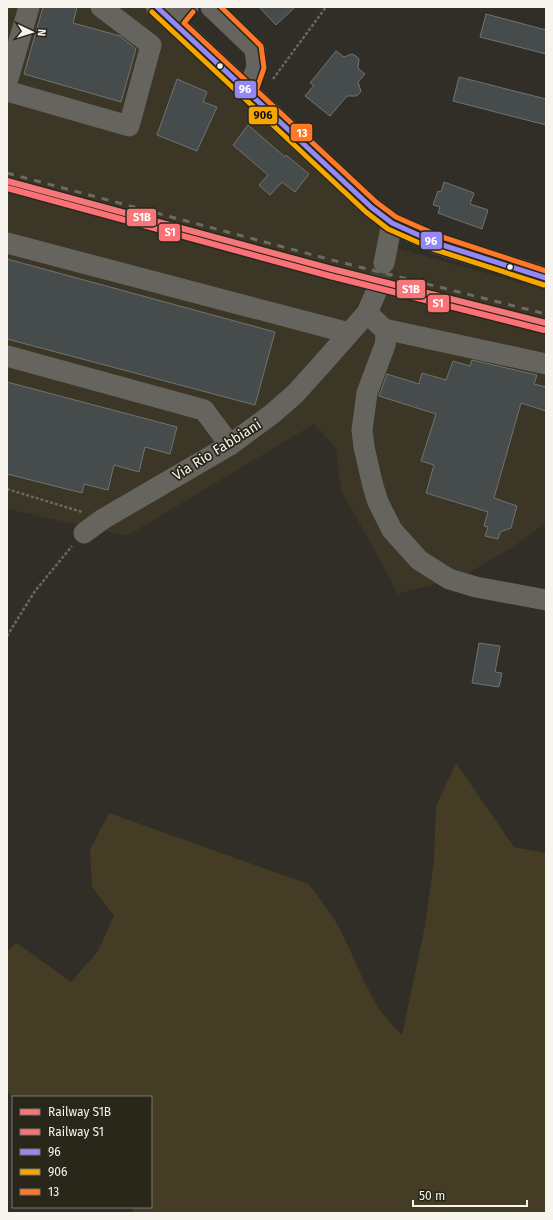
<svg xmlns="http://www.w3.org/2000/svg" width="553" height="1220" font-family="'Fira Sans',sans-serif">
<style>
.built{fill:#3b3625}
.green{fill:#443c24}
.building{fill:#464b4c;stroke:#717371}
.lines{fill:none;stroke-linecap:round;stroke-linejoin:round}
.minor-tunnel{stroke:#44423a;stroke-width:21;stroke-dasharray:21 10;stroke-linecap:butt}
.path{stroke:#696762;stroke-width:2.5;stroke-dasharray:3 2;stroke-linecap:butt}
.minor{stroke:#66645e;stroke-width:21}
.major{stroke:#69665b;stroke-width:22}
.rail{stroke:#6c6a62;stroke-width:3;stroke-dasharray:7 7;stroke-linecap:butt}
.bus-1-casing{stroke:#29261a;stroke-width:8}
.bus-2-casing{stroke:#29261a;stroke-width:8}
.bus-3-casing{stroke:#29261a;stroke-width:8}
.bus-1{stroke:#9488f6;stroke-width:5}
.bus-2{stroke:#f7a600;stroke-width:5}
.bus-3{stroke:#ff7827;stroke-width:5}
.rail-1-casing{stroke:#29261a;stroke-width:9}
.rail-2-casing{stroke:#29261a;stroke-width:9}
.rail-1{stroke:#f6777a;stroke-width:6}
.rail-2{stroke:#fc7176;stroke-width:6}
.bus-dot{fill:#f6f4ec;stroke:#29261a;stroke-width:1.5}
.labels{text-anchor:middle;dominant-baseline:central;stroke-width:3.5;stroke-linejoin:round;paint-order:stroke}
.street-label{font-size:14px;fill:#f6f4ec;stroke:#29261a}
.line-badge{stroke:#29261a;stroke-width:1.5}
.badge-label{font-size:11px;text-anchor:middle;font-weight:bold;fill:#fff}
.pale-badge-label{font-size:11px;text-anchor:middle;font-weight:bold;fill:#111}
</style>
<rect width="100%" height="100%" fill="#302e26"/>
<polygon class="built" points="7,7 147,7 380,208 397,248 546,290 546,523 510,549 459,578 397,594 389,577 341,490 336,448 314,424 127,536 7,509"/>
<path class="green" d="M 456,763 L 514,847 L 546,853 L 546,1213 L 133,1213 L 132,1207 L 151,1207 L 151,1097 L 13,1098 L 7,1090 L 7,951 L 17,943 L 71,982 L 98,951 L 114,916 L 92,887 L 90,850 L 109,813 L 308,884 C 320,898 331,913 340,929 C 359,966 370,1007 402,1035 L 425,926 L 434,860 L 436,806 Z"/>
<g class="building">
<polygon points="43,7 77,7 73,23 120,36 136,49 121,102 24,74"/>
<polygon points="259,7 295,7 276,25"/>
<polygon points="486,14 546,30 546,54 480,37"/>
<polygon points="336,51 344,57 352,54 356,56 359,59 358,68 365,74 358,82 361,91 358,95 356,96 347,96 330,116 305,96 314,85 310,83"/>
<polygon points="459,77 546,99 546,125 453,101"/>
<polygon points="177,79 207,92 203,102 217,107 197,151 157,135"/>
<polygon points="248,125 285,157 286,155 309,174 295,192 282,182 270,195 259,185 268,175 233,145"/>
<polygon points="444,182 474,193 470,204 488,210 482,229 438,213 440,207 433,205 438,191 441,192"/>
<polygon points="7,259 275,332 255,405 7,339"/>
<polygon points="472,360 537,375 534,384 546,387 546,411 521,403 494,498 517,506 511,528 500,532 498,539 485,536 488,527 484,526 488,512 426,493 434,465 421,461 436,414 379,396 387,374 419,384 422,373 446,380 453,361 470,366"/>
<polygon points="7,382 177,427 170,454 145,447 139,472 114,465 108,490 84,484 82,493 7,474"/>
<polygon points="479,643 500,646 495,672 502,673 499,687 472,683"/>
</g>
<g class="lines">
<polyline class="minor-tunnel" points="377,290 384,263"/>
<g class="path">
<polyline points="273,79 326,7"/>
<polyline points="7,489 82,512"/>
<polyline points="7,636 35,591 72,546"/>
</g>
<g class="minor">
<polyline points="211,7 255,49 257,67 248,92"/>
<polyline points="174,23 188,7"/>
<polyline points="7,82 29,7"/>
<polyline points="7,91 129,126 151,45 101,7"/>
<polyline points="7,243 349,333"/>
<polyline points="384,263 392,223"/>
<polyline points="367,313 384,329 386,337 385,345 367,393 362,430 364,447 373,486 378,502 392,530 419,560 449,579 476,587 546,600"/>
<polyline points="384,329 546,364"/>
<polyline points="7,356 204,410 230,445"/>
<polyline points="84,533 103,519 230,445 272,414 295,394 322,364 367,313 377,290"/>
</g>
<polyline class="major" points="157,7 371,207 392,223 436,243 546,278"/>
<polyline class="rail" points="7,173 332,260 546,314"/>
<defs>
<polyline id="bus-1" points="157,7 371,207 392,223 436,243 546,278"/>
<polyline id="bus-2" points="152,12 366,212 388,229 433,249 544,285"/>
<g id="bus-3">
<polyline points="221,7 261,46 264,68 255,94"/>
<polyline points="193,12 184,23 376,202 396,217 439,236 546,271"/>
</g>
</defs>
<use href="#bus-1" class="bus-1-casing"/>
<use href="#bus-2" class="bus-2-casing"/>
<use href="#bus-3" class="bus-3-casing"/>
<use href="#bus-1" class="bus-1"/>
<use href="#bus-2" class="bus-2"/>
<use href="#bus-3" class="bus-3"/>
<defs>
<polyline id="rail-1" points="7,181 332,269 546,323"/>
<polyline id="rail-2" points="7,188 330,276 544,330"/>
</defs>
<use href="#rail-1" class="rail-1-casing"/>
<use href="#rail-2" class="rail-2-casing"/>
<use href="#rail-1" class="rail-1"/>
<use href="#rail-2" class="rail-2"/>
</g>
<g class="bus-dot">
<circle cx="220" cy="66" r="3.5"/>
<circle cx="510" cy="267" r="3.5"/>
</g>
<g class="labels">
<g class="street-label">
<text transform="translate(217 450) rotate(-32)">Via Rio Fabbiani</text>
</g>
</g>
<g class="line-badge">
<rect x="234" y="80" width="23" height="19" rx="4" fill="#9488f6"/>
<rect x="248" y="106" width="30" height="19" rx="4" fill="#f7a600"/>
<rect x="290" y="123" width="23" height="19" rx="4" fill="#ff7827"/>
<rect x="126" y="208" width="31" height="19" rx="4" fill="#f6777a"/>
<rect x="158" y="223" width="23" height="19" rx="4" fill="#fc7176"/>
<rect x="420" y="231" width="23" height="19" rx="4" fill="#9488f6"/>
<rect x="396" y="279" width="30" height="20" rx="4" fill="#f6777a"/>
<rect x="427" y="294" width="23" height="19" rx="4" fill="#fc7176"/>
</g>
<g class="badge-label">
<text x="245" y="93">96</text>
<text x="302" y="137">13</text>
<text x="142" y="221">S1B</text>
<text x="170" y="236">S1</text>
<text x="431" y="245">96</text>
<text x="411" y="293">S1B</text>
<text x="438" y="307">S1</text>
</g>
<g class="pale-badge-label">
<text x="263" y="119">906</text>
</g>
<rect width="553" height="1220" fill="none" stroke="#f6f4ec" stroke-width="16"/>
<rect x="12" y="1096" width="140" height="112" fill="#29261a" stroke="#7b786e"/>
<rect x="20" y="1109" width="20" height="6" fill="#f6777a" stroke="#7b786e"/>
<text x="48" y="1116" font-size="12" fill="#f6f4ec">Railway S1B</text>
<rect x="20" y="1129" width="20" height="6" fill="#fc7176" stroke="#7b786e"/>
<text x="48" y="1136" font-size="12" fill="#f6f4ec">Railway S1</text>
<rect x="20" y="1149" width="20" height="6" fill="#9488f6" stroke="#7b786e"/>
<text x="48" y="1156" font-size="12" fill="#f6f4ec">96</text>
<rect x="20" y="1169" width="20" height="6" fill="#f7a600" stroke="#7b786e"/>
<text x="48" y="1176" font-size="12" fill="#f6f4ec">906</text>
<rect x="20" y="1189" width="20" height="6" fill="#ff7827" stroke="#7b786e"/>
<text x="48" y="1196" font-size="12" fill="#f6f4ec">13</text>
<g transform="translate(32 32) rotate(94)" stroke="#29261a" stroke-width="3" paint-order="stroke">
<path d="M0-3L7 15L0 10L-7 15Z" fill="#f6f4ec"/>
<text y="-6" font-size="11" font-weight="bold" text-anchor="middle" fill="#f6f4ec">N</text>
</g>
<path d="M413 1200v6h114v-6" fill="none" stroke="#f6f4ec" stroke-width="2"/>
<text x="419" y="1200" font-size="12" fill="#f6f4ec" stroke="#29261a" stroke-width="3" paint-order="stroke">50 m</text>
</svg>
